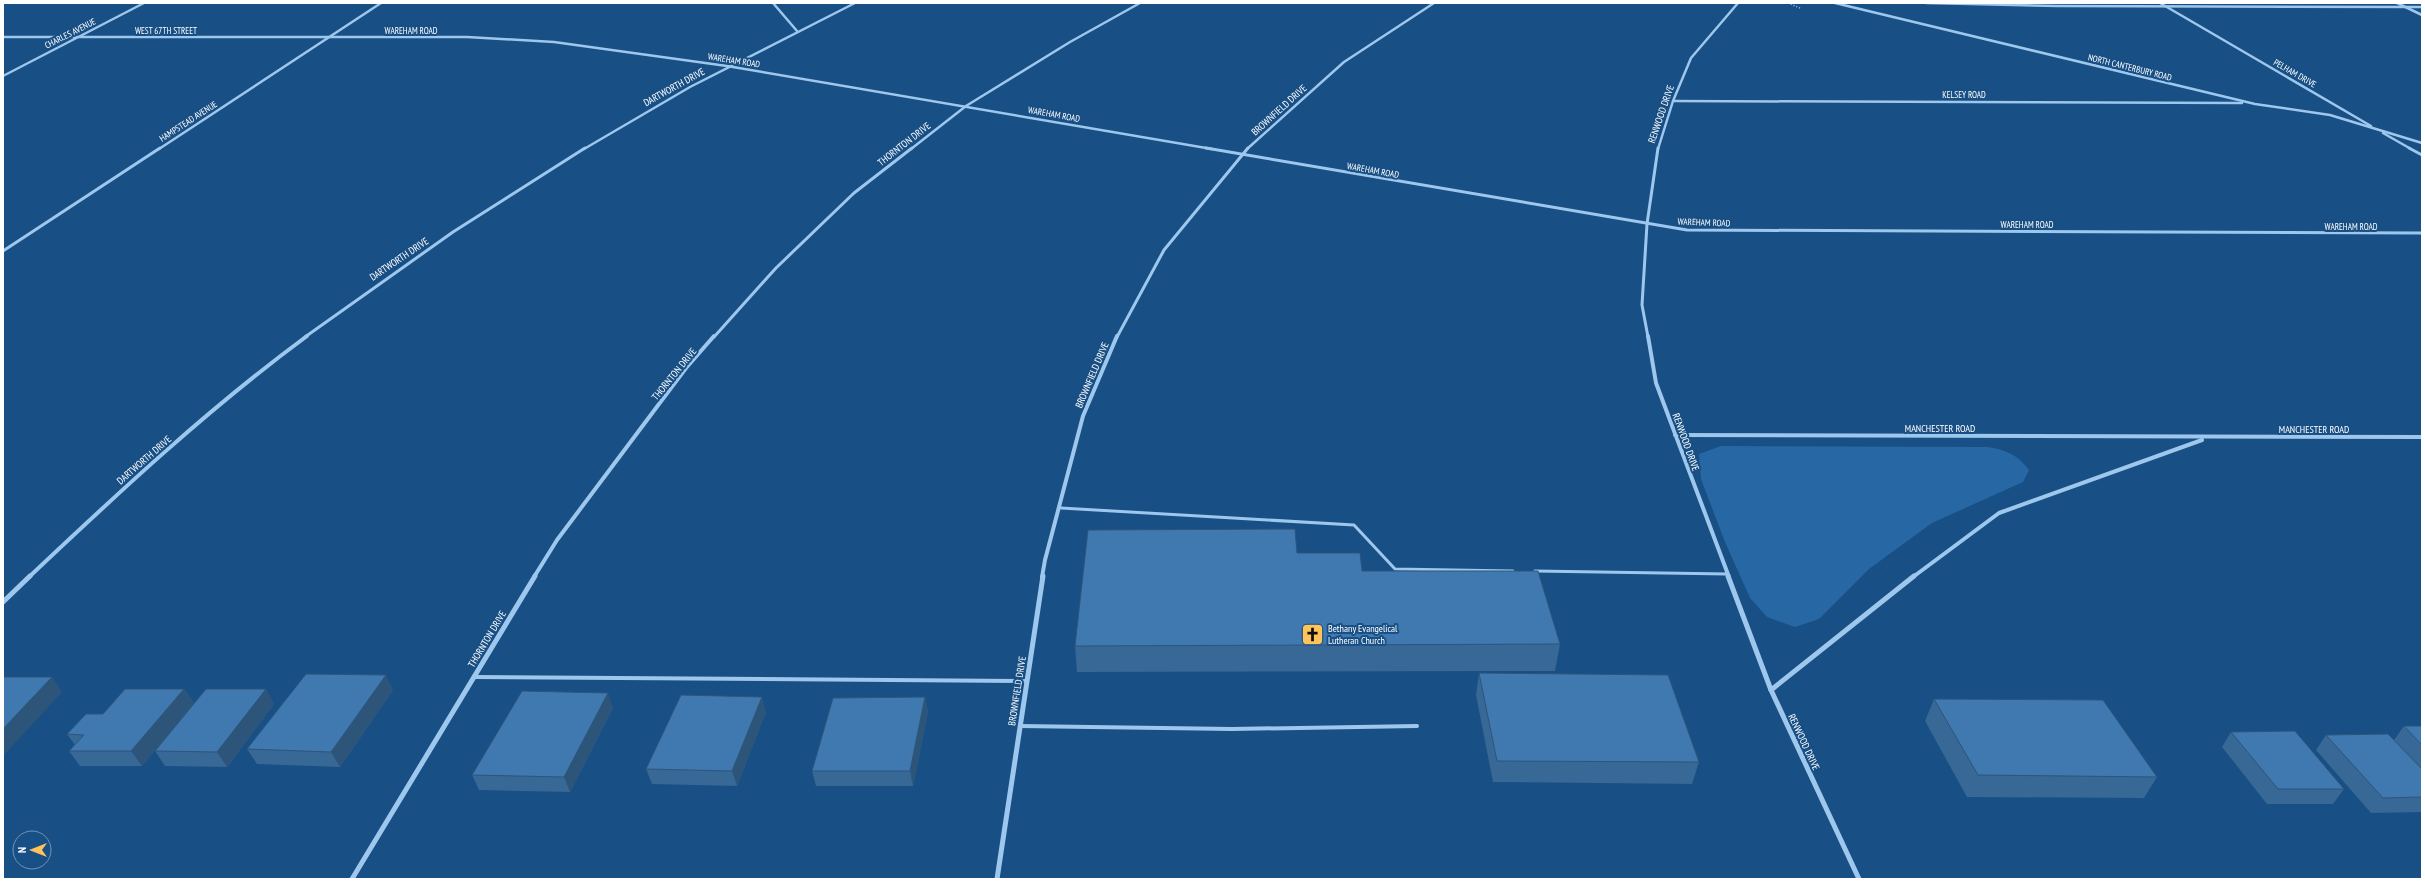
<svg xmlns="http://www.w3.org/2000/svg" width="2425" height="882" font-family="'PT Sans Narrow',sans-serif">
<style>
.green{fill:#2767a3}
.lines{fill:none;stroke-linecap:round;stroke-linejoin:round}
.path{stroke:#9ec7ed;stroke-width:1.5;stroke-dasharray:1 2;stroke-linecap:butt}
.service-far1{stroke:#9ec7ed;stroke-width:3}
.service{stroke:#9ec7ed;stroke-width:4}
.minor-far3{stroke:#9ec7ed;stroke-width:2.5}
.minor-far2{stroke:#9ec7ed;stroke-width:3}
.minor-far1{stroke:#9ec7ed;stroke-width:4}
.minor{stroke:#9ec7ed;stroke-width:5}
.wall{fill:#376896}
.shaded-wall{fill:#2d557a}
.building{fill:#4079af;stroke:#2d557a}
.labels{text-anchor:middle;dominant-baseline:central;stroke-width:4;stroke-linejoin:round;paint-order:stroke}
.far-street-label{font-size:9px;fill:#fff;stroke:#184f85}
.street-label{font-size:10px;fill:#fff;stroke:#184f85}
.poi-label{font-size:10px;fill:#fff;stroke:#184f85;text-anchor:start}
</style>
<rect width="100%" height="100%" fill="#184f85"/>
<path class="green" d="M 1721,446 L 1987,447 C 2006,450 2017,454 2029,470 L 2023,482 L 1932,523 L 1869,569 L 1819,619 L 1795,627 L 1767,617 L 1750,598 L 1725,542 L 1701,479 L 1699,454 Z"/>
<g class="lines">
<polyline class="path" points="1788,3 1800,8"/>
<g class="service-far1">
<polyline points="1061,508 1354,525 1395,569 1513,571"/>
<polyline points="1535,571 1727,574"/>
</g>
<g class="service">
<polyline points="474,677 1027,681"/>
<polyline points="1020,726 1232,729 1417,726"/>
</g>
<g class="minor-far3">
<polyline points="773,3 797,31"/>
<polyline points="1835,3 2255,104 2330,115 2422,143"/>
<polyline points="1926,3 2057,6 2422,7"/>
<polyline points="2160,3 2371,126"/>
<polyline points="2397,3 2422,15"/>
<polyline points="3,37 467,37 554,42 727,66 1212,149"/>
<polyline points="3,76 144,3"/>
<polyline points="1673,101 2242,103"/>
<polyline points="2383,133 2411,149"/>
<polyline points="159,149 381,3"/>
<polyline points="584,149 690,87 855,3"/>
<polyline points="911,149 966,106 1070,42 1140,3"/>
<polyline points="1247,149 1344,62 1434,3"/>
<polyline points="1658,149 1673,101 1691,58 1738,3"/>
</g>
<g class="minor-far2">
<polyline points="1206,148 1687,230 2422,233"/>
<polyline points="2409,148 2422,155"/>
<polyline points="3,251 160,148"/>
<polyline points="305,337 453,232 585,148"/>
<polyline points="714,337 776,268 854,193 912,148"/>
<polyline points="1117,337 1164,250 1248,148"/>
<polyline points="1648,337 1642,305 1647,224 1658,148"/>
</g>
<g class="minor-far1">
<polyline points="1648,336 1656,383 1729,577"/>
<polyline points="1675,435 2422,437"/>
<path d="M 29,577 C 118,493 208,409 307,336"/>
<polyline points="534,577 557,540 686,368 714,336"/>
<polyline points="1042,577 1045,560 1083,416 1117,336"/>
<polyline points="1913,577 1999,513 2202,440"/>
</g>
<g class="minor">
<polyline points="1728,576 1771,690 1859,879"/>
<polyline points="3,602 30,576"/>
<polyline points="1771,690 1914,576"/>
<polyline points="352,879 535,576"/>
<polyline points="997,879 1043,576"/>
</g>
</g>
<g class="wall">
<polygon points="1297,553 1362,571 1560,644 1555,671 1077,672 1075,646"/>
<polygon points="1479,673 1699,762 1692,784 1493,782 1476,695"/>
<polygon points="184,689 194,703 142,766 80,766 69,751 75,745 67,734 103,714"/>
<polygon points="266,689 274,704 227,767 165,766 155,751"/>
<polygon points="393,690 340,767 257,764 247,749"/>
<polygon points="925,697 928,712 913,786 816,786 812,771"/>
<polygon points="1934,699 2157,777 2144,798 1967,797 1925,721"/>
<polygon points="613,708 570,792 479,790 472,775"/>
<polygon points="766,712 737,786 652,784 646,769"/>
<polygon points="2404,726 2422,726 2422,812 2371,813 2316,750 2326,735 2394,740"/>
<polygon points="2231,732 2344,789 2333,804 2267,804 2222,747"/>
</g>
<g class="shaded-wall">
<polygon points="386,675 393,690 340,767 331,752"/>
<polygon points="52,677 62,692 3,756 3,729"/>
<polygon points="184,689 194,703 142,766 131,751"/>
<polygon points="266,689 274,704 227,767 217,752"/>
<polygon points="608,693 613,708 570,792 564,777"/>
<polygon points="762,697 766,712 737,786 732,771"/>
<polygon points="925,697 928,712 913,786 910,771"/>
</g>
<g class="building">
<polygon points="1295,529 1297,553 1360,553 1362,571 1538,571 1560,644 1075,646 1088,530"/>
<polygon points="1479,673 1668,675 1699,762 1497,761"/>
<polygon points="306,674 386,675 331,752 247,749"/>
<polygon points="3,677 52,677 3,729"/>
<polygon points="125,689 184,689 131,751 69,751 84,735 67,734 86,714 103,714"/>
<polygon points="206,689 266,689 217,752 155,751"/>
<polygon points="522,691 608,693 564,777 472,775"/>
<polygon points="681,695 762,697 732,771 646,769"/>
<polygon points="925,697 910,771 812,771 833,698"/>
<polygon points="1934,699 2103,700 2157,777 1978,775"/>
<polygon points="2404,726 2422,726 2422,745"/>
<polygon points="2295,731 2344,789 2278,789 2231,732"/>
<polygon points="2388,734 2422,769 2422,797 2383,798 2326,735"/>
</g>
<defs>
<symbol id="church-square" viewBox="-11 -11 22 22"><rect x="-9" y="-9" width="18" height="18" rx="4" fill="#ffc459" stroke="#184f85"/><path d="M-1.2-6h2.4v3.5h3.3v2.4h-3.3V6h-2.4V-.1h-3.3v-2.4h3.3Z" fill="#111"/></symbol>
</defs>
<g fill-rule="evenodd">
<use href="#church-square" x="1300" y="622" width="25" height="25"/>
</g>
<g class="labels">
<g class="far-street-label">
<text x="166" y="30">WEST 67TH STREET</text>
<text x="411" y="30">WAREHAM ROAD</text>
<text transform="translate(70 33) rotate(-27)">CHARLES AVENUE</text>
<text transform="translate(734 60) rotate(9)">WAREHAM ROAD</text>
<text transform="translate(2130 67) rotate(14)">NORTH CANTERBURY ROAD</text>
<text transform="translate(2295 73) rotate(30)">PELHAM DRIVE</text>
<text x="1964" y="94">KELSEY ROAD</text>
<text transform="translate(1054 114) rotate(10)">WAREHAM ROAD</text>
<text transform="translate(188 121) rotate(-33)">HAMPSTEAD AVENUE</text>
<text transform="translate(1373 170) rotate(10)">WAREHAM ROAD</text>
<text transform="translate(1704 222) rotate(2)">WAREHAM ROAD</text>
<text x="2027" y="224">WAREHAM ROAD</text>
<text x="2351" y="226">WAREHAM ROAD</text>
</g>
<g class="street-label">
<text transform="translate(674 87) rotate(-29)">DARTWORTH DRIVE</text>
<text transform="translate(1279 110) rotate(-42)">BROWNFIELD DRIVE</text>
<text transform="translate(1661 114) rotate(-71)">RENWOOD DRIVE</text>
<text transform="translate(904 144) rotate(-38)">THORNTON DRIVE</text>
<text transform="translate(399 259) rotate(-34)">DARTWORTH DRIVE</text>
<text transform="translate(674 374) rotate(-51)">THORNTON DRIVE</text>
<text transform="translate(1092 375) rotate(-67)">BROWNFIELD DRIVE</text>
<text x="1940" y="428">MANCHESTER ROAD</text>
<text x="2314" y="429">MANCHESTER ROAD</text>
<text transform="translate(1686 442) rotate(70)">RENWOOD DRIVE</text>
<text transform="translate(144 460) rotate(-41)">DARTWORTH DRIVE</text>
<text transform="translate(487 639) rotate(-59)">THORNTON DRIVE</text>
<text transform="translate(1017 691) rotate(-81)">BROWNFIELD DRIVE</text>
<text transform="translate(1804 742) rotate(65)">RENWOOD DRIVE</text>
</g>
<g class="poi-label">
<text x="1328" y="628">Bethany Evangelical<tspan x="1328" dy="12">Lutheran Church</tspan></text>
</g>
</g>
<rect width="2425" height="882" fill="none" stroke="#ffffff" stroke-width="8"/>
<g transform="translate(32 850) rotate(270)"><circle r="19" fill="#184f85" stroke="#7495b6"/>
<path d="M0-3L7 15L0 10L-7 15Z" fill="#ffc459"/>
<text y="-6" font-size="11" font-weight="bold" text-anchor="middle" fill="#ffffff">N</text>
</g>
</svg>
